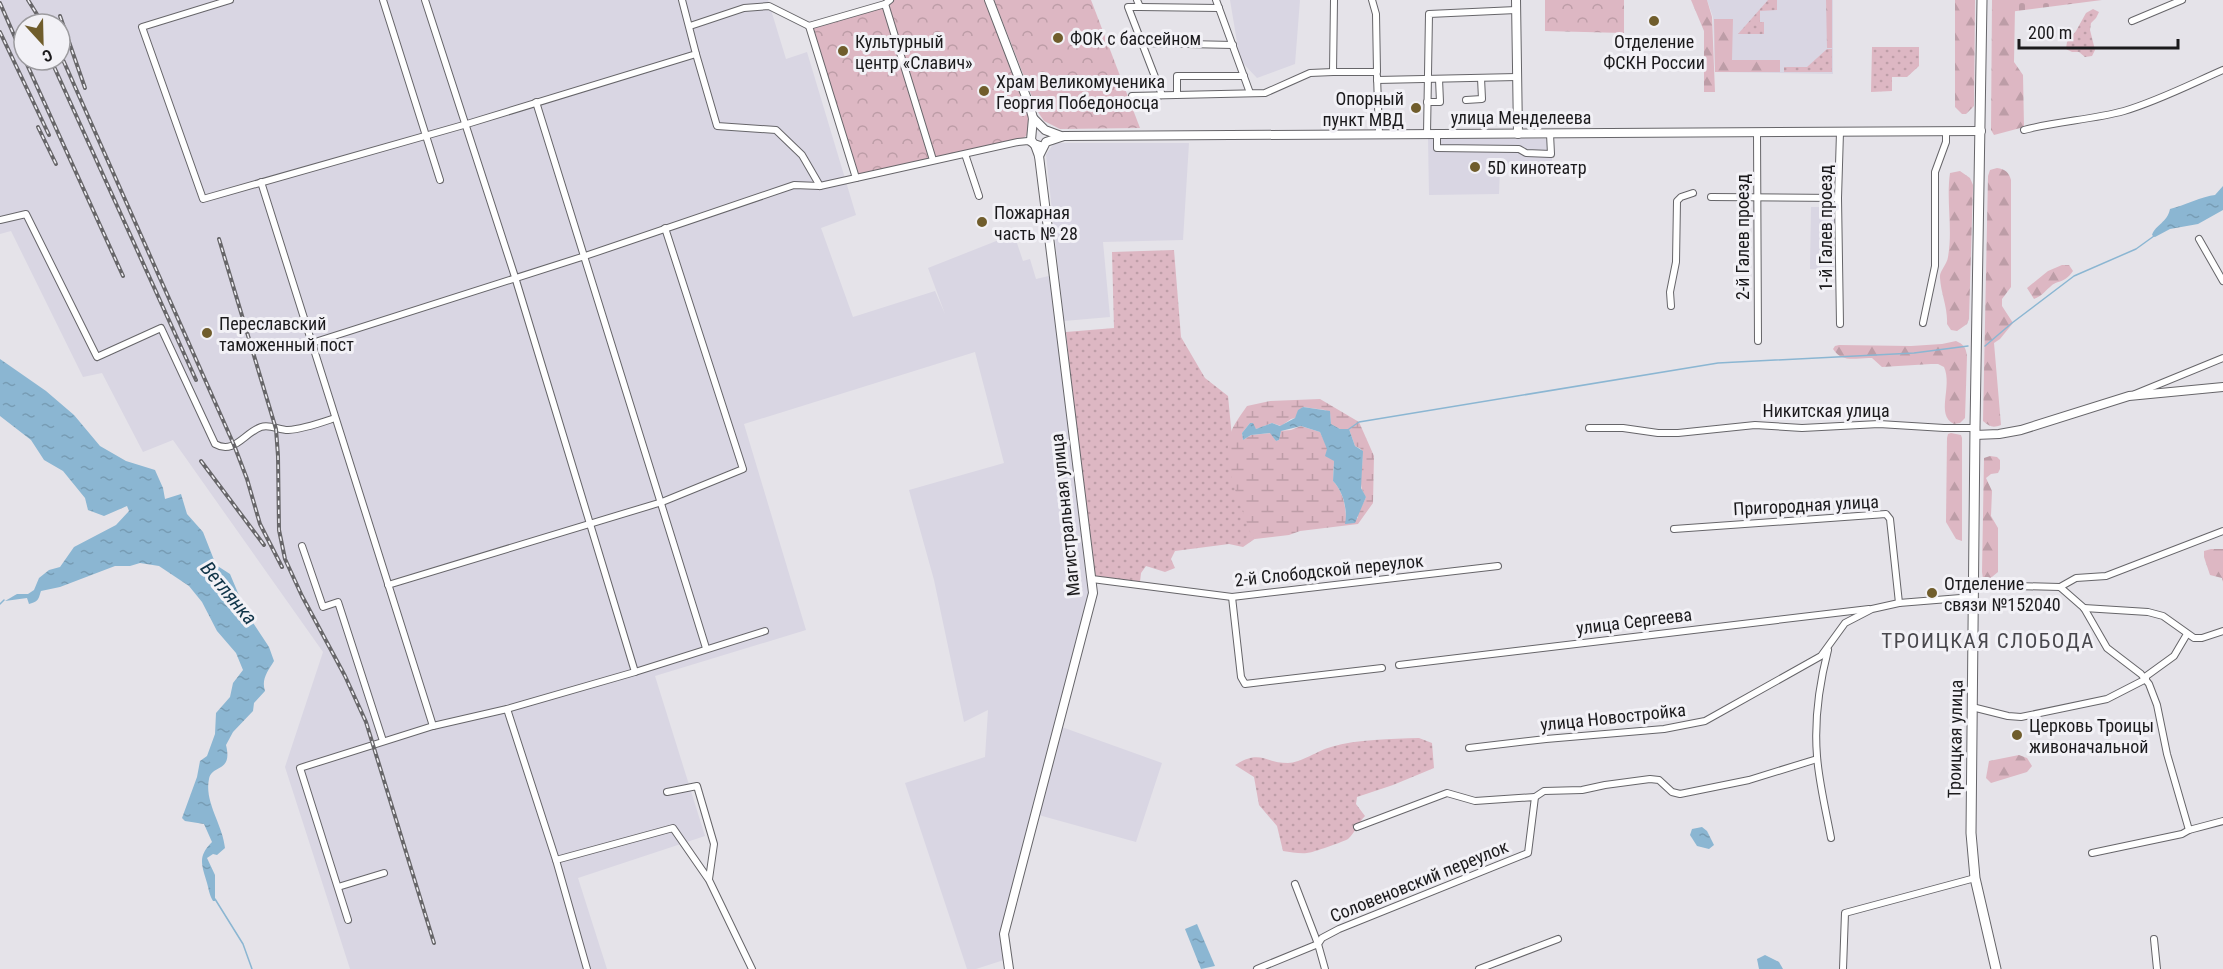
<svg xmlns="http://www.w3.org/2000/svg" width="2223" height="969" font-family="'Roboto Condensed',sans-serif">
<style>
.built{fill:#d9d6e3;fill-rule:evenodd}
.grass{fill:url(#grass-dots)}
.forest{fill:url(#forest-firs)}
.wetland{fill:url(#wetland-marsh);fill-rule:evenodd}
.cemetery{fill:url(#cemetery-stones)}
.park{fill:url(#park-crowns)}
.water{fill:url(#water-ripples)}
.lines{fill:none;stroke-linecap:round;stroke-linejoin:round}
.stream{stroke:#8bb6d2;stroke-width:1.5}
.street-casing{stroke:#666569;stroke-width:8}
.secondary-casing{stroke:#666569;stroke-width:10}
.primary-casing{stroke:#666569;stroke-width:11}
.street{stroke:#fff;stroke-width:6}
.secondary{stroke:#fff;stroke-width:8}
.primary{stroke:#fff;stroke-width:9}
.rail-casing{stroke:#676669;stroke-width:4}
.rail{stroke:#f2f1f6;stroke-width:1.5;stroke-dasharray:4.5;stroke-linecap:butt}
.poi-dot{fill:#705d2c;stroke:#f2f1f6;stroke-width:2}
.labels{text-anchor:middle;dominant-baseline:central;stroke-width:6;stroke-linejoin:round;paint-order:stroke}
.poi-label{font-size:18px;fill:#1b1a1c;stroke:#f2f1f6;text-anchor:start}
.street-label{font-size:18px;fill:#1b1a1c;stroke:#f2f1f6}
.water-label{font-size:20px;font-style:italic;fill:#103448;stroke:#f2f1f6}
.quarter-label{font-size:21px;letter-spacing:1.5px;fill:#49484d;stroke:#f2f1f6}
</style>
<defs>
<pattern id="grass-dots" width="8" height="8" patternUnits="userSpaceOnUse" patternTransform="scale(1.5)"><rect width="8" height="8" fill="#ddb7c3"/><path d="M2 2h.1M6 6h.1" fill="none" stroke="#bd9da7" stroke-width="1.8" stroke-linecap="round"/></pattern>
<pattern id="forest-firs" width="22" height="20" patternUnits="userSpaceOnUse" patternTransform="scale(1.5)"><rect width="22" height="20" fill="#ddb7c3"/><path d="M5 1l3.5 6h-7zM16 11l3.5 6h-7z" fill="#bd9da7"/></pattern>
<pattern id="wetland-marsh" width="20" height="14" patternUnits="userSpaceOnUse" patternTransform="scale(1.5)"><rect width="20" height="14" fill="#ddb7c3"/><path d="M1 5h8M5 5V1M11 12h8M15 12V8" fill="none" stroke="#bd9da7"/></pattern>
<pattern id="cemetery-stones" width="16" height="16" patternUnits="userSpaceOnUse" patternTransform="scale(1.5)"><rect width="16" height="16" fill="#ddb7c3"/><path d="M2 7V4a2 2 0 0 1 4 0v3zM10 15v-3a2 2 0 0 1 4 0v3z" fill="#bd9da7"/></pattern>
<pattern id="park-crowns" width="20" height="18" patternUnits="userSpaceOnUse" patternTransform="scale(1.5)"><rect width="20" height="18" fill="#ddb7c3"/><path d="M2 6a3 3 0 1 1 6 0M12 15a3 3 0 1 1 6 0" fill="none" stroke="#bd9da7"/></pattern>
<pattern id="water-ripples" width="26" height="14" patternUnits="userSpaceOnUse" patternTransform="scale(1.5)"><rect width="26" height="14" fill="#8bb6d2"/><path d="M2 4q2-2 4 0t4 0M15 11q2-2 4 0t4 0" fill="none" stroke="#779cb4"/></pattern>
</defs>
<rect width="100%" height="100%" fill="#e5e3e9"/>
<g class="built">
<path d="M 0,0 L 768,0 L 786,59 L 807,52 L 856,215 L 821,228 L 853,317 L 935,291 L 945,314 L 928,268 L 1014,234 L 1023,261 L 1030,259 L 1036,279 L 1053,275 L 1093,593 L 1059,726 L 1162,763 L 1136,842 L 1035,814 L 1003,934 L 1007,959 L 976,969 L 967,969 L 905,783 L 985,757 L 988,710 L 964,722 L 934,580 L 909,490 L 1004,463 L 975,352 L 744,424 L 806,630 L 655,676 L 705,836 L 578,878 L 607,969 L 350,969 L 285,767 L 323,652 L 173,440 L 143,452 L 102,373 L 83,377 L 11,231 L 0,234 ZM 24,24 L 60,24 L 60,60 L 24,60 Z"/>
<polygon points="1230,0 1300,0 1295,64 1257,78 1240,60"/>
<polygon points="1707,0 1833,0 1833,74 1715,72 1713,17"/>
<polygon points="1428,138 1552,139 1552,166 1500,167 1499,194 1429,195"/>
<polygon points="1054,143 1189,143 1183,240 1103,242 1110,317 1064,321 1046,155"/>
<polygon points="1811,207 1835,207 1834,270 1810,269"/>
</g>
<g class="grass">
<polygon points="1768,0 1777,0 1777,10 1760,11 1760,22 1764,22 1764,34 1738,34"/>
<polygon points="2093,9 2099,12 2096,18 2091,23 2090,30 2095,50 2092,56 2085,57 2079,52 2072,52 2066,49 2067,42 2076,31 2086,13"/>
<polygon points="1872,47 1919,47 1919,66 1907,77 1892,77 1892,91 1871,92"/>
<polygon points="1827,49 1832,49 1832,72 1784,72 1784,67 1807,67"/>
<polygon points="1174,250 1181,337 1205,378 1228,396 1234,458 1259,536 1243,547 1229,544 1175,551 1171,559 1175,568 1165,572 1146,566 1141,573 1140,582 1092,579 1066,332 1114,328 1112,252"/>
<path d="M 1419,738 L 1432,743 L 1434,768 L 1393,785 L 1357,797 L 1356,804 L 1365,816 C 1358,823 1355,833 1348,839 C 1345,841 1312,853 1307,853 C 1300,854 1291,852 1283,851 L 1277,826 L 1259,805 L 1254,777 L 1235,765 C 1261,749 1264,763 1288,763 C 1300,763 1319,750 1331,747 C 1358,739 1390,739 1419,738 Z"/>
</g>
<g class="forest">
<polygon points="1691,0 1707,0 1712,17 1715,92 1704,92 1704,31"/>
<polygon points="1826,0 1832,0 1832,48 1827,48"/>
<polygon points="1955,0 1975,0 1974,106 1966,114 1962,114 1955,107"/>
<polygon points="1992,0 2024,0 2015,8 2014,62 2023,75 2024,127 1994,135 1991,130"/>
<polygon points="1714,19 1733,19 1732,60 1780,60 1780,72 1715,72"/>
<path d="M 1997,168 C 2005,169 2009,172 2011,180 L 2011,287 L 2002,299 L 2002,306 L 2013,323 L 2000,339 L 1994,343 L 2001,425 C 1993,428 1990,427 1983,421 L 1988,176 L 1990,170 Z"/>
<path d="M 1960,171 L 1970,178 L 1973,185 L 1969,319 L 1967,324 L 1957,331 L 1951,330 L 1947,324 C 1948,308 1941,294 1940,278 C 1939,271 1947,265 1948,257 C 1953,229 1946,201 1950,173 Z"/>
<path d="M 2062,265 L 2069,265 L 2073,271 C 2063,285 2058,279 2050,287 C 2044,292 2042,296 2034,299 L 2027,288 L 2048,271 Z"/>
<path d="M 1956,341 C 1963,344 1966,347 1967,356 L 1965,418 L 1960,423 L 1954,424 C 1935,415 1953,387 1944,367 L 1938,364 L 1931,364 L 1882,367 L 1872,358 C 1857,357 1843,364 1833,349 L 1835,346 L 1839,345 L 1911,346 L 1942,344 Z"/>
<polygon points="1951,433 1961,435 1962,438 1962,541 1956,539 1946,522 1947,438 1948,434"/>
<polygon points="1990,456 1997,457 2000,460 2000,469 1998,473 1991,474 1986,478 1992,491 1991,516 1998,528 1998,572 1987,581 1983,579 1982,572 1984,458"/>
<polygon points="2211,549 2223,549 2223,582 2222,578 2210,575 2204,557 2204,551"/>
<polygon points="2019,755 2027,758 2032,766 2027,772 1991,783 1986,778 1989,761"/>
</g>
<path class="wetland" d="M 1320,399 L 1359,422 L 1374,456 L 1373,503 L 1358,524 L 1300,531 L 1289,535 L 1255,539 L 1251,534 C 1242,510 1223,464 1229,439 C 1231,427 1241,415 1247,406 L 1270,401 ZM 1303,407 L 1325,410 L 1330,413 L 1331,424 L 1340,429 L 1349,429 L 1355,446 L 1361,449 C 1366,465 1355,484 1366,497 L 1358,514 L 1358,518 L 1346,520 C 1346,507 1343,491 1333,481 L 1334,461 L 1326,453 L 1328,449 L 1320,432 L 1301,426 L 1291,430 L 1281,431 L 1279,440 L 1276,441 L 1271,433 L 1251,435 L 1243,440 L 1242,433 L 1250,423 L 1256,429 L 1272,423 L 1281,426 L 1291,419 L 1295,418 Z"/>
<polygon class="cemetery" points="2008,0 2102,0 2009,12"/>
<g class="park">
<path d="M 890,0 L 985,0 L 1031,117 C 1030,130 1031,135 1018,141 L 856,178 L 810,26 Z"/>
<polygon points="994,0 1091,0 1140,128 1060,129 1044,121 1038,112"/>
<polygon points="1545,0 1624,0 1624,33 1545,31"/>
</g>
<g class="water">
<path d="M 2223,186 L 2223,210 L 2198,224 L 2170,229 L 2155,237 L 2152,235 C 2156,224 2167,223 2170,209 C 2183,206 2203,196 2215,195 Z"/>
<path d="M 0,359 L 46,391 L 74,415 L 100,446 L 126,461 L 155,470 L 163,488 L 165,499 L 181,494 L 187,514 L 203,532 L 216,565 L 230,574 L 246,612 L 269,647 L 274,661 C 268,671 261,679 265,691 L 254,703 L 253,711 L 233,732 L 226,745 C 233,773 212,764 209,779 C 204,802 223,825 225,848 L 217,855 L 213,854 L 207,858 L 215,875 L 215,901 L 213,901 C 209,894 209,890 207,883 C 202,865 197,857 212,842 L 204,824 L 185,821 L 182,818 L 197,777 L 200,761 L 207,756 L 215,734 L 216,713 L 230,697 L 233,683 L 243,670 L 236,653 L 217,631 L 202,602 L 189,586 L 159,566 L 140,563 L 130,566 L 115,566 L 60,587 L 41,591 C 38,600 39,601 29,604 L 27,598 L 5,601 L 17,594 L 28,594 L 34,590 L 39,578 L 49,570 L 60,567 L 74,547 L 116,525 L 129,511 L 127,506 L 104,516 L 88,510 L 85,498 L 63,471 L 44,460 L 31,440 L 0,416 Z"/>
<path d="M 1303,407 L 1330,411 L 1331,424 L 1340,429 L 1349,429 L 1355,446 L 1363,451 L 1361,488 L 1366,497 L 1355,523 L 1345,524 C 1348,510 1343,491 1333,481 L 1334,461 L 1325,456 L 1327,449 L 1320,432 L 1301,426 L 1281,431 L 1279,440 L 1276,441 L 1270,433 L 1251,435 L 1243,440 L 1242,433 L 1250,423 L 1253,423 L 1256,429 L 1272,423 L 1280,426 L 1295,418 L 1298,410 Z"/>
<polygon points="1702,827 1707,831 1714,845 1709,849 1697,846 1690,835 1692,829"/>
<polygon points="1197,924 1215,966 1201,969 1185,929"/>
<polygon points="1765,955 1779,962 1783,969 1759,969 1757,959"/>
</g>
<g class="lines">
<g class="stream">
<polyline points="1985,346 2012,323 2074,276 2136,249 2154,236"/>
<polyline points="1349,429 1359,422 1718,363 1914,353 1968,346"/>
<polyline points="0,604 4,600"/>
<polyline points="215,899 243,944 252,969"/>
</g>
<defs>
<g id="street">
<polyline points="230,0 142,27 203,199 467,124 696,54 682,0"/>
<polyline points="383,0 440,180"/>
<polyline points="890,0 885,4 809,26 856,178 1018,142 1028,141 1033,144"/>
<polyline points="1137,0 1140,7 1128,7 1162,95"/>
<polyline points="1216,0 1250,93"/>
<polyline points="1334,0 1333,72 1377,72 1376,14 1372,0"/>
<polyline points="885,4 933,160"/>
<polyline points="1140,7 1219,8"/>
<polyline points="2132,21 2182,0"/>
<polyline points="690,26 744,8 769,6 809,26"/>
<polyline points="1142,43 1233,45"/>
<polyline points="696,54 717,126 776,130 802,155 820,186"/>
<polyline points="1377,76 1379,134"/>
<polyline points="1377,80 1517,77"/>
<polyline points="1177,94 1177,76 1244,76"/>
<polyline points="1132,96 1265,93 1310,73 1333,72"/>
<polyline points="1466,100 1482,99 1481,78"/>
<polyline points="536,102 706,648"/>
<polyline points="1427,102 1440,102 1439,79"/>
<path d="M 2024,130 C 2057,121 2091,120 2124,111 C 2158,101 2191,84 2223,70"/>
<polyline points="1757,132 1758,341"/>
<polyline points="1427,134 1429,14 1516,10"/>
<polyline points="1437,134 1437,148 1519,149 1526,153 1551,154 1550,134"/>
<polyline points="965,154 979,196"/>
<polyline points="261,182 433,726"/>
<polyline points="1711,197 1838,198"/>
<path d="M 0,220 L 26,214 L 97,357 L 161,328 L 215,444 C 234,455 244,433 261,427 C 270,424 279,430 288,430 C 304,429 320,423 335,418"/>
<polyline points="2199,239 2223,281"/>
<polyline points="1671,306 1670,292 1676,262 1677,201 1681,197 1693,193"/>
<polyline points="1923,323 1935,266 1935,172 1946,142 1946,131"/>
<polyline points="1840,324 1838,198 1840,132"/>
<polyline points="312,343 585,256 794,185 820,186 856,178"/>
<polyline points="2135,394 2223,358"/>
<polyline points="1589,428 1623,428 1658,433 1678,433 1755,425 1802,428 1879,424 1944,428 1975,428"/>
<polyline points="1674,529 1886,514 1890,519 1899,603"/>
<polyline points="302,546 323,607 338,602 383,741"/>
<polyline points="1092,579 1232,597 1498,566"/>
<polyline points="388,585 662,502 743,469 665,228"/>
<polyline points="1974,585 2060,587 2084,608 2107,648 2141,674 2149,684 2157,705 2167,754 2189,830"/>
<polyline points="2060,587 2076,578 2106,576 2223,531"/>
<polyline points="1232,597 1241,677 1245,684 1382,668"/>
<polyline points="2084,608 2148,612 2163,616 2194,638 2202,638 2223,631"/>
<path d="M 1828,650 C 1819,685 1814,719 1817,756 C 1819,783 1826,811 1831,838"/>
<polyline points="1399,665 1869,609"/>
<polyline points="635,672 765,631"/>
<polyline points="2145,677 2174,656 2187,634"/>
<polyline points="1972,707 2008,716 2021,717 2107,699 2146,679"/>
<polyline points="507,709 556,860 587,969"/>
<polyline points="1469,748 1546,739 1664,729 1705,721 1821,656 1845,623 1872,609 1899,603 1973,597"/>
<polyline points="667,792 697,786 714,844 709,879"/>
<polyline points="1535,797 1544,791 1582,790 1605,785 1650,779 1659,780 1672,792 1680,794 1749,780 1817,759"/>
<polyline points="2092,853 2182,834 2189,830 2223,821"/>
<polyline points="556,860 673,828 709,880 752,969"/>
<polyline points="338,887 384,873"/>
<polyline points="348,920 300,768 433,726 507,709 635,672 515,277 425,0"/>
<polyline points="2154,939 2157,969"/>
<polyline points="1257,969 1318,944 1295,884"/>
<polyline points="1325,969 1318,944 1322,938 1339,929 1528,853 1535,797 1475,801 1447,793 1357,827"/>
<polyline points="1479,969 1558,939"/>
<polyline points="1843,969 1845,913 1975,878"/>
</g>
<g id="secondary">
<polyline points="989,0 1030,107 1033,118 1031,140 1034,144 1040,146"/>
<polyline points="1516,0 1518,134"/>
<polyline points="1033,118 1045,130 1061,136"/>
<polyline points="1039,156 1046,142 1064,136 1981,131"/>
<polyline points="1975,435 1999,434 2021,430 2129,396 2223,387"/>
<polyline points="1009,969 1004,934 1093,593 1039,156 1035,145"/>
</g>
<polyline id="primary" points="1982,0 1975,428 1971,833 1975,878 1996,969"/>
</defs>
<use href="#street" class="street-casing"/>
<use href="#secondary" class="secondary-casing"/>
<use href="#primary" class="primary-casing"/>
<use href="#street" class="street"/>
<use href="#secondary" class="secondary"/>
<use href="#primary" class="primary"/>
<defs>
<g id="rail">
<polyline points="28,0 43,24"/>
<polyline points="0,3 24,58"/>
<polyline points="60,16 85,88"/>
<polyline points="0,32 49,135"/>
<polyline points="60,53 234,445 247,479 260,524 282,567"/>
<polyline points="25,60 123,276"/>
<polyline points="51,60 196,380"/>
<polyline points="38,127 56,164"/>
<polyline points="219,239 276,429 278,456 279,530 285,559 302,596 345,676 366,722 434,943"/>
<polyline points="201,461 264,545"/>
</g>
</defs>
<use href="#rail" class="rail-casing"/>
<use href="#rail" class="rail"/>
</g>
<g class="poi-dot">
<circle cx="1654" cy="21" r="6"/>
<circle cx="1058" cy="38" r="6"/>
<circle cx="843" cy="51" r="6"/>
<circle cx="984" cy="91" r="6"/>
<circle cx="1416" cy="108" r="6"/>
<circle cx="1475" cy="167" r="6"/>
<circle cx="982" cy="222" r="6"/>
<circle cx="207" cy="333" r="6"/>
<circle cx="1932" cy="593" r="6"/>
<circle cx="2017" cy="735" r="6"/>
</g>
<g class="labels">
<g class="poi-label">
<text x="1070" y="38">ФОК с бассейном</text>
<text x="855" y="41">Культурный<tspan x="855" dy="21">центр «Славич»</tspan></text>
<text x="1654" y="41" text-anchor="middle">Отделение<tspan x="1654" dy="21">ФСКН России</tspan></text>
<text x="996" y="81">Храм Великомученика<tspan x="996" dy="21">Георгия Победоносца</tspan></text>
<text x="1404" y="98" text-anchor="end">Опорный<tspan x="1404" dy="21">пункт МВД</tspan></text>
<text x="1487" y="167">5D кинотеатр</text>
<text x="994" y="212">Пожарная<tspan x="994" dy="21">часть № 28</tspan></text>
<text x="219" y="323">Переславский<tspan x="219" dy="21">таможенный пост</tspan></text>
<text x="1944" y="583">Отделение<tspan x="1944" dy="21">связи №152040</tspan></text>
<text x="2029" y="725">Церковь Троицы<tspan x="2029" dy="21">живоначальной</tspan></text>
</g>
<g class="street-label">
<text x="1521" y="117">улица Менделеева</text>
<text transform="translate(1825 228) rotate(-90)">1-й Галев проезд</text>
<text transform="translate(1742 237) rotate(-90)">2-й Галев проезд</text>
<text x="1826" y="410">Никитская улица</text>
<text transform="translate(1806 505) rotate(-3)">Пригородная улица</text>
<text transform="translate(1065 515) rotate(-96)">Магистральная улица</text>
<text transform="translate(1329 570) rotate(-6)">2-й Слободской переулок</text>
<text transform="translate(1634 621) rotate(-7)">улица Сергеева</text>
<text transform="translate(1613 717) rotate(-6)">улица Новостройка</text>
<text transform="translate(1955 739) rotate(-89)">Троицкая улица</text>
<text transform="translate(1419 881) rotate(-22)">Соловеновский переулок</text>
</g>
<g class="water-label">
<text transform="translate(229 593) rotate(50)">Ветлянка</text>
</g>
<g class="quarter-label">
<text x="1988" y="641">ТРОИЦКАЯ СЛОБОДА</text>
</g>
</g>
<g transform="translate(42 42) rotate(158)"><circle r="28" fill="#f2f1f6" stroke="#9c9b9f" stroke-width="1.5"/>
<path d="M0-4.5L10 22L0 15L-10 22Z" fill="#705d2c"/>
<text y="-9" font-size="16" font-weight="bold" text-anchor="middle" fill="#1b1a1c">С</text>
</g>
<path d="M2019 39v9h159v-9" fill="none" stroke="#1b1a1c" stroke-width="3"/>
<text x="2028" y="39" font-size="18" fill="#1b1a1c" stroke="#f2f1f6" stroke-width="4.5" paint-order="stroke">200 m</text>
</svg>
